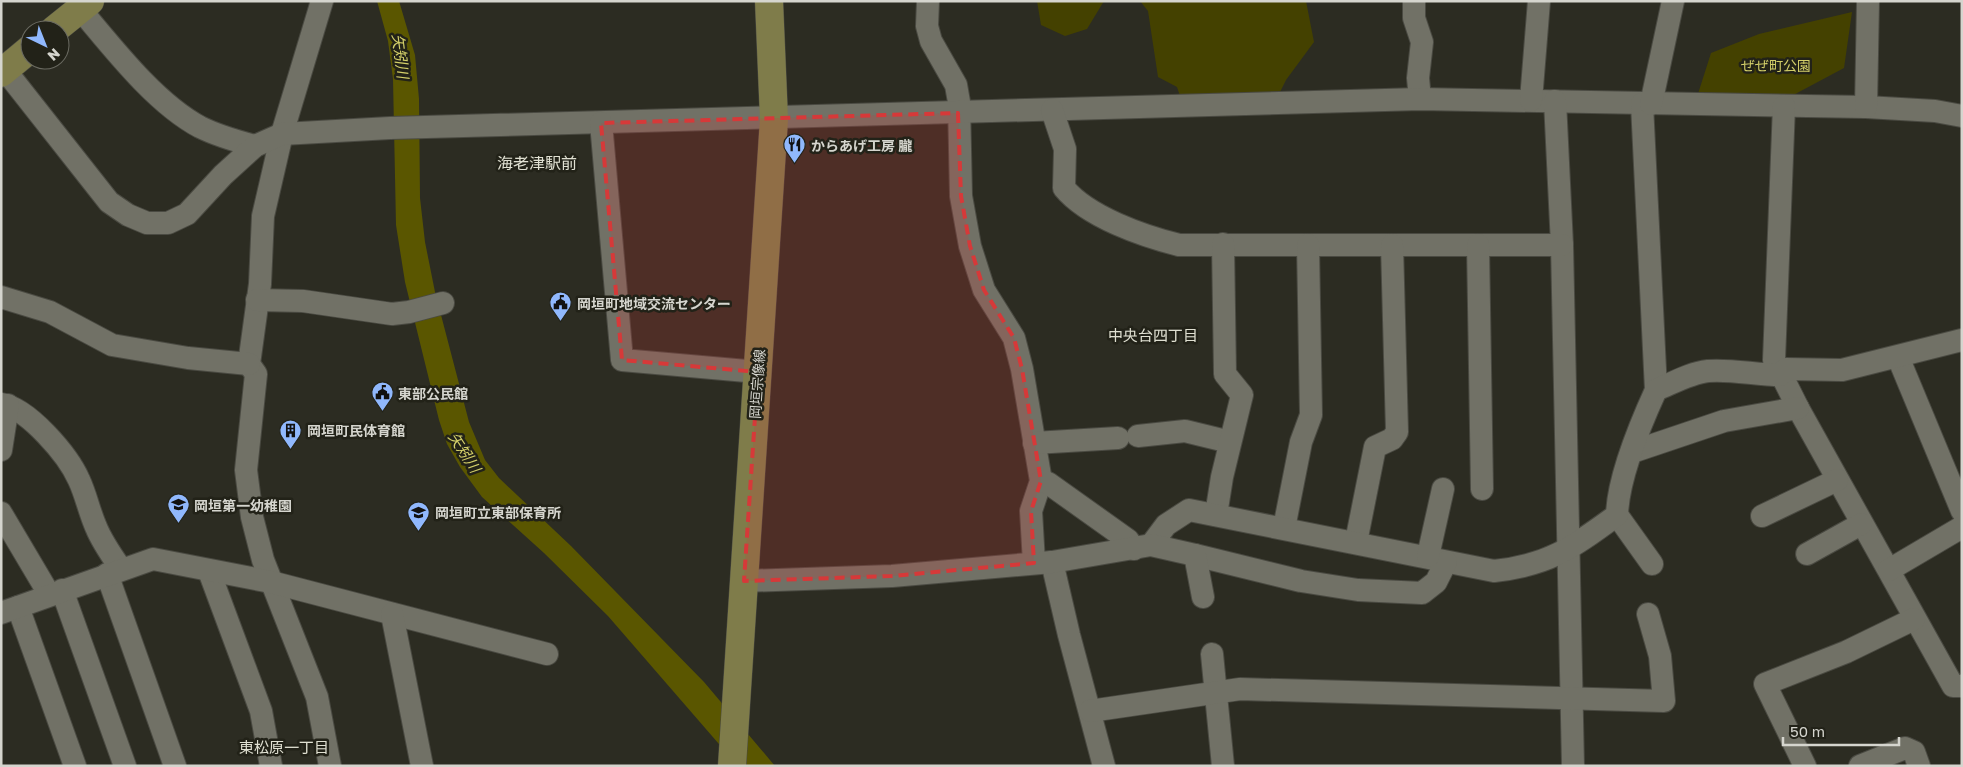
<svg xmlns="http://www.w3.org/2000/svg" width="1963" height="767" font-family="'Golos Text','Noto Sans JP',sans-serif">
<style>
.green{fill:#444100}
.water{fill:#5a5600}
.lines{fill:none;stroke-linecap:round;stroke-linejoin:round}
.minor-casing{stroke:#4a4a42;stroke-width:24}
.major-casing{stroke:#4a4a42;stroke-width:29}
.minor{stroke:#717166;stroke-width:22}
.major{stroke:#7f7c4a;stroke-width:28}
.marked{fill:#d63939;fill-opacity:0.2;stroke:#d63939;stroke-width:4;stroke-dasharray:10 6;stroke-linejoin:round}
.labels{text-anchor:middle;dominant-baseline:central;stroke-width:5;stroke-linejoin:round;paint-order:stroke}
.park-label{font-size:14px;fill:#d2ce68;stroke:#222218}
.poi-label{font-size:14px;font-weight:bold;fill:#d5d5ce;stroke:#222218;text-anchor:start}
.street-label{font-size:14px;fill:#d5d5ce;stroke:#222218}
.water-label{font-size:15px;font-style:italic;fill:#d3cf69;stroke:#222218}
.neighbourhood-label{font-size:15px;fill:#e0e0d2;stroke:#222218}
.quarter-label{font-size:16px;fill:#e0e0d2;stroke:#222218}
</style>
<rect width="100%" height="100%" fill="#2c2c22"/>
<g class="green">
<polygon points="1037,1 1104,1 1087,29 1065,36 1041,25"/>
<polygon points="1140,1 1306,1 1314,42 1286,80 1279,94 1182,102 1177,87 1158,77 1148,11"/>
<polygon points="1852,12 1844,68 1784,100 1696,100 1711,53 1759,34"/>
</g>
<polygon class="water" points="377,1 399,1 415,55 419,99 420,198 425,242 435,292 469,422 485,460 499,478 571,546 704,682 775,766 738,766 608,616 544,553 482,497 460,467 447,444 439,420 405,282 396,225 393,79 388,41"/>
<g class="lines">
<defs>
<g id="minor">
<polyline points="322,1 282,134 263,216 260,284 249,364 256,374 246,470 252,517 263,560 317,697 330,766"/>
<polyline points="928,1 927,26 931,41 956,85 959,102 961,196 970,246 984,290 1014,338 1022,369 1041,481 1031,511 1034,563"/>
<polyline points="1414,1 1414,18 1422,42 1418,78 1420,99"/>
<path d="M 80,9 C 113,48 155,103 200,127 C 218,136 236,141 255,146"/>
<polyline points="5,70 109,202 128,215 147,223 168,223 187,214 223,175 255,146 282,134 390,128 1420,99 1866,107 1935,111 1962,116"/>
<polyline points="1531,100 1539,1"/>
<polyline points="1555,101 1562,245 1573,766"/>
<polyline points="1642,104 1656,390"/>
<polyline points="1651,104 1673,1"/>
<polyline points="1784,106 1774,360 1798,408 1953,686 1962,686"/>
<polyline points="1866,107 1868,1"/>
<path d="M 1052,110 L 1065,149 L 1064,188 C 1088,217 1143,236 1179,245 L 1562,245"/>
<polyline points="601,123 622,360 758,372"/>
<polyline points="1478,245 1482,489"/>
<polyline points="1,297 50,312 112,345 188,358 249,364"/>
<polyline points="257,300 303,301 392,314 409,312 443,303"/>
<polyline points="1898,357 1962,511"/>
<path d="M 1,404 C 28,408 68,455 79,480 C 86,495 89,511 96,527 C 102,542 112,556 121,569"/>
<polyline points="1138,436 1185,431 1230,442"/>
<polyline points="1034,443 1118,438"/>
<polyline points="1,450 8,405"/>
<polyline points="1632,452 1724,421 1798,408"/>
<polyline points="1041,481 1048,483 1128,540 1134,549"/>
<polyline points="1,513 49,594"/>
<polyline points="1216,515 1222,477 1242,395 1225,374 1223,244"/>
<polyline points="1617,515 1652,564"/>
<polyline points="1762,516 1837,480"/>
<polyline points="1284,528 1301,442 1311,415 1308,245"/>
<polyline points="1356,542 1375,447 1392,439 1397,432 1392,245"/>
<path d="M 1151,545 L 1166,525 L 1189,510 L 1494,571 C 1550,565 1573,547 1617,515 C 1618,477 1640,425 1656,390 C 1673,383 1690,373 1708,371 C 1732,369 1756,375 1780,375 L 1786,369 L 1842,370 L 1962,340"/>
<polyline points="1807,554 1861,524"/>
<polyline points="1195,555 1301,581 1358,590 1422,593 1436,582 1446,562"/>
<polyline points="1428,556 1443,489"/>
<polyline points="1052,562 1069,635 1104,766"/>
<polyline points="1889,570 1962,527"/>
<polyline points="209,571 261,711 271,766"/>
<polyline points="107,574 175,766"/>
<polyline points="744,581 892,576 1052,562 1151,545 1195,555 1203,597"/>
<polyline points="62,590 125,766"/>
<polyline points="18,607 75,766"/>
<polyline points="1,613 153,559 271,582 547,654"/>
<polyline points="392,614 422,766"/>
<polyline points="1212,654 1223,766"/>
<polyline points="1090,711 1240,689 1664,701 1660,656 1648,614"/>
<polyline points="1805,766 1765,684 1846,652 1914,619"/>
<polyline points="1860,766 1905,748 1914,752 1919,766"/>
</g>
<g id="major">
<polyline points="54,30 90,1"/>
<polyline points="1,73 30,49"/>
<polyline points="732,766 774,119 769,1"/>
</g>
</defs>
<use href="#minor" class="minor-casing"/>
<use href="#major" class="major-casing"/>
<use href="#minor" class="minor"/>
<use href="#major" class="major"/>
</g>
<path class="marked" d="M 958,113 L 961,196 L 970,246 L 984,290 L 1014,338 L 1022,369 L 1041,481 L 1031,511 L 1034,563 L 892,576 L 744,581 L 758,372 L 622,360 L 601,123 Z"/>
<defs>
<symbol id="restaurant-pin" viewBox="-11 -11 22 30"><path d="M0 17L-7.5 6A9.5 9.5 0 1 1 7.5 6Z" fill="#90b8fd" stroke="#222218"/><path d="M-5-6h1v4h1v-4h1v4h1v-4h1v5L-1.5 .5V6h-2V.5L-5-1ZM5-6V6H3V1.5H1.5Q1.5-4 5-6Z" fill="#111"/></symbol>
<symbol id="civic-pin" viewBox="-11 -11 22 30"><path d="M0 17L-7.5 6A9.5 9.5 0 1 1 7.5 6Z" fill="#90b8fd" stroke="#222218"/><path d="M-.6-6.5H3V-4.5H.6V-3L4-1V1h2V6H-6V1h2V-1L-.6-3ZM-1.2 2.5V6h2.4V2.5Z" fill="#111"/></symbol>
<symbol id="building-pin" viewBox="-11 -11 22 30"><path d="M0 17L-7.5 6A9.5 9.5 0 1 1 7.5 6Z" fill="#90b8fd" stroke="#222218"/><path d="M-4-6H4V6H1V3H-1V6H-4ZM-2.5-4.3h1.7v1.8h-1.7ZM.8-4.3h1.7v1.8H.8ZM-2.5-1h1.7V.8h-1.7ZM.8-1h1.7V.8H.8Z" fill="#111"/></symbol>
<symbol id="school-pin" viewBox="-11 -11 22 30"><path d="M0 17L-7.5 6A9.5 9.5 0 1 1 7.5 6Z" fill="#90b8fd" stroke="#222218"/><path d="M0-5L7-2L0 1L-7-2ZM-4 1L0 2.5L4 1V4Q0 6-4 4Z" fill="#111"/></symbol>
</defs>
<g fill-rule="evenodd">
<use href="#restaurant-pin" x="782" y="132" width="25" height="34"/>
<use href="#civic-pin" x="548" y="290" width="25" height="34"/>
<use href="#civic-pin" x="370" y="380" width="25" height="34"/>
<use href="#building-pin" x="278" y="418" width="25" height="34"/>
<use href="#school-pin" x="166" y="492" width="25" height="34"/>
<use href="#school-pin" x="406" y="500" width="25" height="34"/>
</g>
<g class="labels">
<g class="park-label">
<text x="1776" y="65">ぜぜ町公園</text>
</g>
<g class="poi-label">
<text x="811" y="145">からあげ工房 朧</text>
<text x="577" y="303">岡垣町地域交流センター</text>
<text x="398" y="393">東部公民館</text>
<text x="307" y="430">岡垣町民体育館</text>
<text x="194" y="505">岡垣第一幼稚園</text>
<text x="435" y="512">岡垣町立東部保育所</text>
</g>
<g class="street-label">
<text transform="translate(757 384) rotate(-86)">岡垣宗像線</text>
</g>
<g class="water-label">
<text transform="translate(401 56) rotate(83)">矢矧川</text>
<text transform="translate(465 452) rotate(57)">矢矧川</text>
</g>
<g class="neighbourhood-label">
<text x="1153" y="335">中央台四丁目</text>
<text x="284" y="747">東松原一丁目</text>
</g>
<g class="quarter-label">
<text x="537" y="163">海老津駅前</text>
</g>
</g>
<rect width="1963" height="767" fill="none" stroke="#d5d5ce" stroke-width="5"/>
<g transform="translate(45 45) rotate(137)"><circle r="24" fill="#222218" stroke="#6a6a61"/>
<path d="M0-4L9 19L0 12L-9 19Z" fill="#90b8fd"/>
<text y="-8" font-size="14" font-weight="bold" text-anchor="middle" fill="#d5d5ce">N</text>
</g>
<path d="M1783 737v8h116v-8" fill="none" stroke="#d5d5ce" stroke-width="2.5"/>
<text x="1790" y="737" font-size="15" fill="#d5d5ce" stroke="#222218" stroke-width="4" paint-order="stroke">50 m</text>
</svg>
